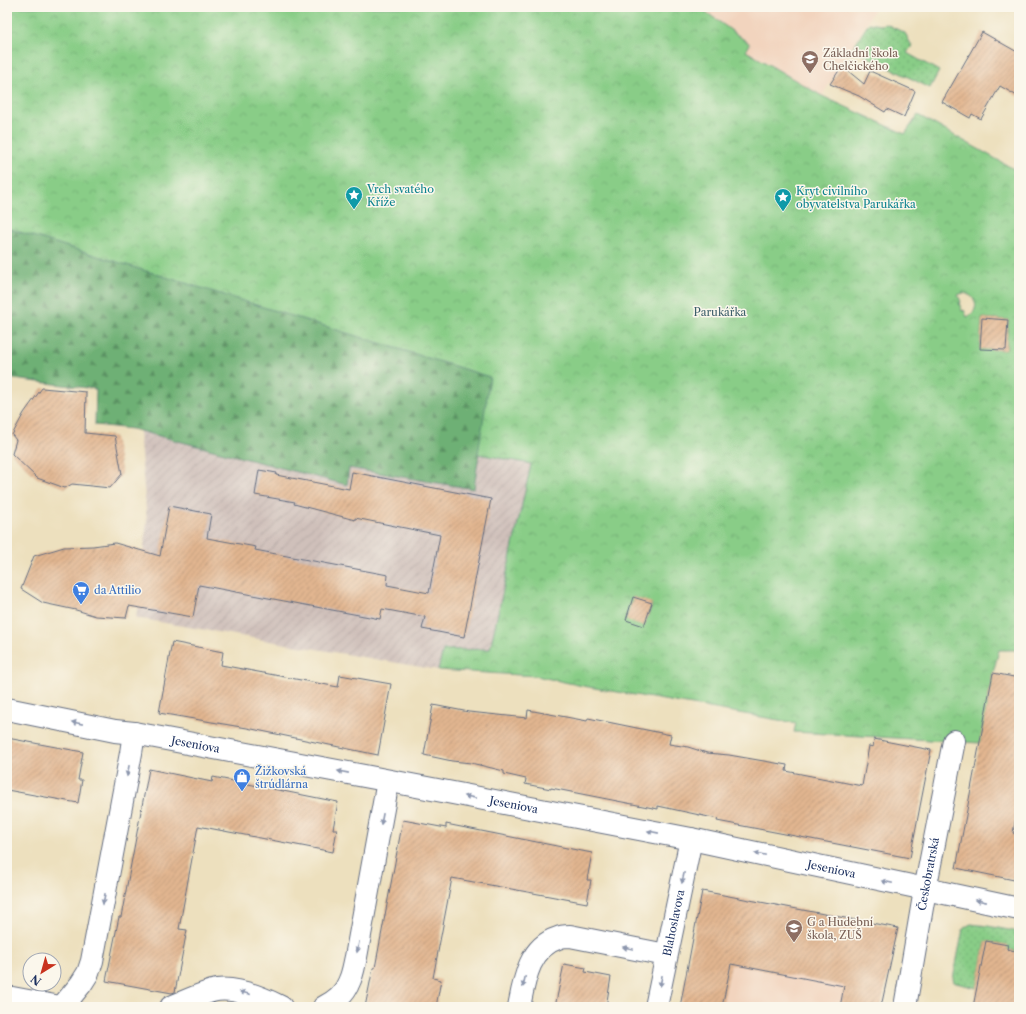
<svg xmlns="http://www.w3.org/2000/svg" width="1026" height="1014" font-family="'Libre Caslon Text',serif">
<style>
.built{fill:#f2d4be}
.industrial{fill:url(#industrial-furrows)}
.grass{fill:url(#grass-dots);stroke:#527e72}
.forest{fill:url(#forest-firs);stroke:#447069}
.park{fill:url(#park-crowns);stroke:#527e72;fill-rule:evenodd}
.building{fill:url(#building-hatch)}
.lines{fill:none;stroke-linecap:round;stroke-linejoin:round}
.minor-casing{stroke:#646d80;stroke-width:24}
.minor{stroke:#fff;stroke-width:22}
.oneway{fill:#8d97ae}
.labels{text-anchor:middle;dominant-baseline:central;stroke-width:3;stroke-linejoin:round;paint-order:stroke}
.education-label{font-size:11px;fill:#785e54;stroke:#fbf7ec;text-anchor:start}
.culture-label{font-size:11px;fill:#0d838f;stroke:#fbf7ec;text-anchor:start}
.park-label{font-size:11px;fill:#3c5e6a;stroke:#fbf7ec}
.shop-label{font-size:11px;fill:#366cbe;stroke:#fbf7ec;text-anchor:start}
.street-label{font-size:11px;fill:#1b2f5e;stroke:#fbf7ec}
</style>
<defs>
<pattern id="industrial-furrows" width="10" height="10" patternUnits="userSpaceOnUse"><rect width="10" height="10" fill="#cfc0ba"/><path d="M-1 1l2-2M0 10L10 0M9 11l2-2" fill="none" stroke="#b1a5a2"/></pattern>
<pattern id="grass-dots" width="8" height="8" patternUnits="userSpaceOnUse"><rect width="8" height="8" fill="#89cd87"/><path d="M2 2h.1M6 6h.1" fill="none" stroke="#76b077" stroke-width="1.8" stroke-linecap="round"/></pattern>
<pattern id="forest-firs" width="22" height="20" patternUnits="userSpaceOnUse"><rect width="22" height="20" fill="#6eb074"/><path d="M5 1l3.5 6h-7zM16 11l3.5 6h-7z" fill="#5a9062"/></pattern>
<pattern id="park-crowns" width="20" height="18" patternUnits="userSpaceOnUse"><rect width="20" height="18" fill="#89cd87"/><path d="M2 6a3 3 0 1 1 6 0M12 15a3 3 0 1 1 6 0" fill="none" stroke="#76b077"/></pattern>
<pattern id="building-hatch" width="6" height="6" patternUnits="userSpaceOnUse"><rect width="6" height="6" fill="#e2b690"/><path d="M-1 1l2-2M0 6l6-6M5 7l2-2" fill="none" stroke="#b69479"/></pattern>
</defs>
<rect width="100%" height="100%" fill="#fbf7ec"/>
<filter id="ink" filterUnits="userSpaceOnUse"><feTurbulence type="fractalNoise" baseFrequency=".025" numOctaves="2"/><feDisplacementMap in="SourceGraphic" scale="8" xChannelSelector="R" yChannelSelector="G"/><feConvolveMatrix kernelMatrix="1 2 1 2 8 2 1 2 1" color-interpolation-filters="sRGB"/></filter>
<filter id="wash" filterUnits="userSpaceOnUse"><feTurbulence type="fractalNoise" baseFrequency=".012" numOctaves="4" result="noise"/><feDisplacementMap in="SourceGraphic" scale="16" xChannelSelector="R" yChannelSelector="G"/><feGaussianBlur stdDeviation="0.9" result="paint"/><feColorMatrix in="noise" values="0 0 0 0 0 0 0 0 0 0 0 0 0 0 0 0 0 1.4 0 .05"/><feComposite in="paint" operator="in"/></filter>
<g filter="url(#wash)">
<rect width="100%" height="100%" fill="#ede0be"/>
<g class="built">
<polygon points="699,7 876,7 822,96 746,51 750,44"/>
<polygon points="702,891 898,928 881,1007 680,1007"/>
</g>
<polygon class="industrial" points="124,264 531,464 490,649 444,650 438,670 136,618 147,521"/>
<g class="grass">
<polygon points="869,23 880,25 886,24 905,33 912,46 907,53 939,71 930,88 852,49"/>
<polygon points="971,924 988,926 1019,932 1019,952 1007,949 1007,945 986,941 977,988 956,983 954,982 953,979 963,929 967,926"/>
</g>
<polygon class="forest" points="7,228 490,377 474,489 349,468 347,485 132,429 95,425 96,389 14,379 7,376"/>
<path class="park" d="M 7,7 L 699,7 L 750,44 L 746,51 L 822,96 L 905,134 L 918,115 L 1019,172 L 1019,650 L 999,650 L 993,673 L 980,743 L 794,732 L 796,723 L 583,686 L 536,676 L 438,670 L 443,650 L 490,649 L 531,464 L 478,454 L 490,377 L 7,228 ZM 963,293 C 978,295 980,311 967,317 L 964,310 L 962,311 L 959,303 L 961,302 L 958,295 ZM 982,318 L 1008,320 L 1006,350 L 980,349 ZM 633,597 L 652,604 L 644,626 L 626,619 Z"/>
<g id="blocks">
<g class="building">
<polygon points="982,32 1019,53 1019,97 1000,86 981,119 972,114 970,118 942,102"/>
<polygon points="842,66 864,84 870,71 915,91 904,117 887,109 885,112 859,96 830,84"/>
<polygon points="982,318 1008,320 1006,350 980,349"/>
<polygon points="42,388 86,392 85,433 115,436 122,474 110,488 72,484 65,488 37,478 12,454 16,440 12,435 24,413"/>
<polygon points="259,470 277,473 276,475 349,489 352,472 491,499 464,637 422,629 425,617 382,609 380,619 199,585 193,617 129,606 126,618 96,616 76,610 43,603 21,589 34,556 64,547 93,546 115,543 160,556 169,506 211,514 207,538 256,547 255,550 388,575 387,585 429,593 440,535 355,518 355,520 294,504 295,502 255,495"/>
<polygon points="633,597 652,603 644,626 626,620"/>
<polygon points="172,642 223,652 221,665 338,687 340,675 391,684 378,755 247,728 159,713"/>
<polygon points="993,673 1019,678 1019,801 1013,833 1019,835 1019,881 956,868"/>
<polygon points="433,705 469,712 527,718 528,710 582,720 587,721 588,718 671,735 669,744 688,747 707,753 729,755 787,765 786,771 862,786 869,746 873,747 874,739 931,750 910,858 717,821 718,819 658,806 658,809 551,788 551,789 525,784 526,779 504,774 504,771 471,763 452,761 424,755"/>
<polygon points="7,738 83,752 78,780 82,780 78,803 7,790"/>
<polygon points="149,769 212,782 213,777 338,802 333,829 337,829 333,852 198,826 179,929 187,930 175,992 172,993 106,981 119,917 121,917"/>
<polygon points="403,820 446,828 446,824 592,853 587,880 591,880 587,903 452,878 433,978 441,980 436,1007 365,1007 373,968 375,968"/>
<polygon points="702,891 898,928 881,1007 840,1007 844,986 731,964 722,1007 680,1007"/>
<polygon points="986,941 1008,945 1007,949 1019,952 1019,1007 973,1007"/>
<polygon points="564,964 586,968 585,972 611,977 606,1007 555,1007"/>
</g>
</g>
</g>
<g filter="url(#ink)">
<use href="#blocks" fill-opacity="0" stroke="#646d80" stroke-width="1"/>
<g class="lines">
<defs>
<g id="minor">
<path id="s1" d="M 7,709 L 115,731 L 134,733 L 375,778 L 691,839 L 1019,909"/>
<polyline points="7,997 60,1007"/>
<polyline points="62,1007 81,984 88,973 92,961 131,753 134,733"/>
<path d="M 171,1007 C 184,1002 198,995 212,991 C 232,985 263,998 281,1007"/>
<path d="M 324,1007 C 334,1002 345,993 349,982 C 353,974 354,965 356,957 L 388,781"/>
<path d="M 519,1007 C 524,981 529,947 558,938 C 562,936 566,936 570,936 L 666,955"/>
<path id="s2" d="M 656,1007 L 691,839"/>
<path id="s3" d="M 905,1007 L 925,890 L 954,741"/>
</g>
</defs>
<use href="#minor" class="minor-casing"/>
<use href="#minor" class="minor"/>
</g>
<defs><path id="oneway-solid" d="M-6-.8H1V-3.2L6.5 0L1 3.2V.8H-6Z"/></defs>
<g class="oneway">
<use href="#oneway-solid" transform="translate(77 723) rotate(-169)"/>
<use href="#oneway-solid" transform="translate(128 771) rotate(101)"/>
<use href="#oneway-solid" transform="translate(343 772) rotate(-169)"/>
<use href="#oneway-solid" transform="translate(470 797) rotate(-169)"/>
<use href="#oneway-solid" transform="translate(382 819) rotate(101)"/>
<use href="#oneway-solid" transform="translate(653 832) rotate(-169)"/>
<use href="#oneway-solid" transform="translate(760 854) rotate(-168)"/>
<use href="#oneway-solid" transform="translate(683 878) rotate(102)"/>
<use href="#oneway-solid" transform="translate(887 882) rotate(-168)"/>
<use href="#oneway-solid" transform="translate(104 899) rotate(101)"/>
<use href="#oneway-solid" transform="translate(981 901) rotate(-169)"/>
<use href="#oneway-solid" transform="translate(358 947) rotate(101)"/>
<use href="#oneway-solid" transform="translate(628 948) rotate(-168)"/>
<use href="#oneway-solid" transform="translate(661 981) rotate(101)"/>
<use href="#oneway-solid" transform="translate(524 982) rotate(103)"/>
<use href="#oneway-solid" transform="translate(245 993) rotate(-166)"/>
</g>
</g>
<defs>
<symbol id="school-pin" viewBox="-11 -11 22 30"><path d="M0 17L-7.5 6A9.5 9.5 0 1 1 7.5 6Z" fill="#8d6e63" stroke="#fbf7ec"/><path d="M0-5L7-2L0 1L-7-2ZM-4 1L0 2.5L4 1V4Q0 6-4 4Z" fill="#fff"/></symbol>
<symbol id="sight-pin" viewBox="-11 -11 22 30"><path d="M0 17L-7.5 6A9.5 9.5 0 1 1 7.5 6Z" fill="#0f9aa8" stroke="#fbf7ec"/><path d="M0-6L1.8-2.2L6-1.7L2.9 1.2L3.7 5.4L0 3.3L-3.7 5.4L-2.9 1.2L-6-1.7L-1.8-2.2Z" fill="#fff"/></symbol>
<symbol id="supermarket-pin" viewBox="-11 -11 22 30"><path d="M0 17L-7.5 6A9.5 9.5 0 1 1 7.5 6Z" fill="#3f7fe0" stroke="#fbf7ec"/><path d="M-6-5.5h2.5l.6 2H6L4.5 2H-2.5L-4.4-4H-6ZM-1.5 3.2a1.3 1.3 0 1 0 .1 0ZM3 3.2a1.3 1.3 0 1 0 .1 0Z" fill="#fff"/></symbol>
<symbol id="shop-pin" viewBox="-11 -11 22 30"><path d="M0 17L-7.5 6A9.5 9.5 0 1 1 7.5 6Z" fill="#3f7fe0" stroke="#fbf7ec"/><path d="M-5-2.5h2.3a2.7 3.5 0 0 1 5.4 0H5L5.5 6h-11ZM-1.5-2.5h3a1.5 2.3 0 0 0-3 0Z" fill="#fff"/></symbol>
</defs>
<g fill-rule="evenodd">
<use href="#school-pin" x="800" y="49" width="20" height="27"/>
<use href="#sight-pin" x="344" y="185" width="20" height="27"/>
<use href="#sight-pin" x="773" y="187" width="20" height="27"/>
<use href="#supermarket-pin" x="71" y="580" width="20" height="27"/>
<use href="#shop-pin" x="232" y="767" width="20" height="27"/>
<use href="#school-pin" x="784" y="918" width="20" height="27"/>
</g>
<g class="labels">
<g class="education-label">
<text x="823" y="53">Základní škola<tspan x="823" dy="13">Chelčického</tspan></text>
<text x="807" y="922">G a Hudební<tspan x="807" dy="13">škola, ZUŠ</tspan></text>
</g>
<g class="culture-label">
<text x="367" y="189">Vrch svatého<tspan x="367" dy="13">Kříže</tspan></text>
<text x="796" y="191">Kryt civilního<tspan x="796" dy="13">obyvatelstva Parukářka</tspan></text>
</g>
<g class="park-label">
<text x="720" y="312">Parukářka</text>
</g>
<g class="shop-label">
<text x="94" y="590">da Attilio</text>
<text x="255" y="771">Žižkovská<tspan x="255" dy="13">štrúdlárna</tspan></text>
</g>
<g class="street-label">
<text stroke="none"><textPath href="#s1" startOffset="192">Jeseniova</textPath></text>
<text stroke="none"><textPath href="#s1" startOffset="516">Jeseniova</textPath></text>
<text stroke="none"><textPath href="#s1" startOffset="840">Jeseniova</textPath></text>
<text stroke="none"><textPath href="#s3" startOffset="135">Českobratrská</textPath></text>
<text stroke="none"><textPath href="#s2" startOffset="86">Blahoslavova</textPath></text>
</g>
</g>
<rect width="1026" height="1014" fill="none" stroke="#fbf7ec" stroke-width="24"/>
<g transform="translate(42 972) rotate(217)"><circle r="19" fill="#fbf7ec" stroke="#a1a7b3"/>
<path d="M0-3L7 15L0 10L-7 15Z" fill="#c8321e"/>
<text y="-6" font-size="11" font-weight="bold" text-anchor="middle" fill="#1b2f5e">N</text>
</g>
</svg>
